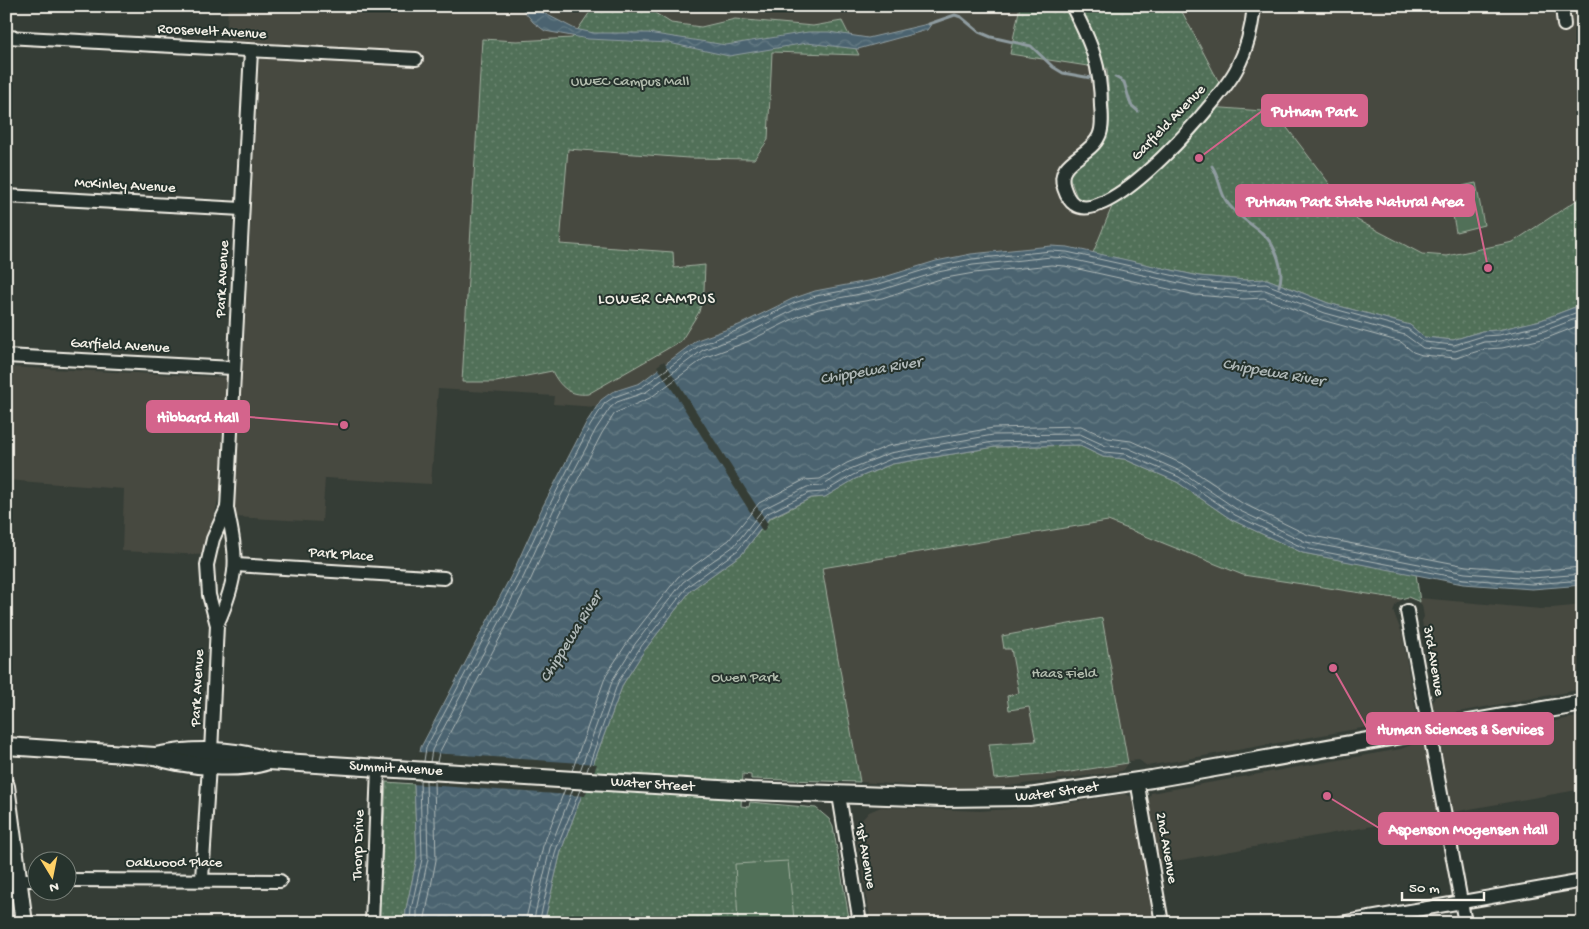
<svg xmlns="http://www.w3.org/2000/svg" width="1589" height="929" font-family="'Gochi Hand',sans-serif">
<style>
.built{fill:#474940}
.park{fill:url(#park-dots);stroke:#a2b0a0}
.pitch{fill:#517058;stroke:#a2b0a0}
.water{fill:url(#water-waves);stroke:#8f9ca0}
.pier{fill:#353d36}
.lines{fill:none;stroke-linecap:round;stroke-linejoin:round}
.shore{stroke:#b0b9b8;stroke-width:1}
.stream{stroke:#8f9ca0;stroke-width:3}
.minor-casing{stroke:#f4f1e8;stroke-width:16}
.major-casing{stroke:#f4f1e8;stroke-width:20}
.minor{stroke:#26332d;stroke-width:12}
.major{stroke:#26332d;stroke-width:16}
.labels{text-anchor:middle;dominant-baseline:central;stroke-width:4;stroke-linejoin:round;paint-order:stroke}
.street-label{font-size:15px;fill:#f4f1e8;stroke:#26332d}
.park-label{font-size:15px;fill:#b3bdae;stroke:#26332d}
.neighbourhood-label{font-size:16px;letter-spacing:1px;fill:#f4f1e8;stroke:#26332d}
.water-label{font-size:16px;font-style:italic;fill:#b0b9b8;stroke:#26332d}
.leader{fill:none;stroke:#d4648c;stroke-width:2}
.callout-dot{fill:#d4648c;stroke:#26332d;stroke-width:2}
.callout{fill:#d4648c;stroke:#d4648c;stroke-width:2}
.callout-label{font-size:16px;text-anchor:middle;font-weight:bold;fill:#fff}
</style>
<defs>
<pattern id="park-dots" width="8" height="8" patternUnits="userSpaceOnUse" patternTransform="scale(1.25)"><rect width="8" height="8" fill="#517058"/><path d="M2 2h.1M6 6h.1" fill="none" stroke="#6b8570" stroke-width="1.8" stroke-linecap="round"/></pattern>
<pattern id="water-waves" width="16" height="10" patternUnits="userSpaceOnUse" patternTransform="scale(1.25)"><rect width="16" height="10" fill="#4b6470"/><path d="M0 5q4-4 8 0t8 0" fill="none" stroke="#667b84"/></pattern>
</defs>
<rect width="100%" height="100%" fill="#353d36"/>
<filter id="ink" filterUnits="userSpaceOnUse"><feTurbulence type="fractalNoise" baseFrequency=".02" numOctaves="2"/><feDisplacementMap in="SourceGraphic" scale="10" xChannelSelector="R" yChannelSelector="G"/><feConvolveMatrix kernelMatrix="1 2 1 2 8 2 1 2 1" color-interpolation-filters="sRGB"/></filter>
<g filter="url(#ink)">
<g class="built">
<polygon points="228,6 1583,6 1583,304 1541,320 1199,276 1068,247 1051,246 971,254 936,261 697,340 640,383 612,392 601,400 596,407 553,404 554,396 438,389 431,484 325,478 322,522 235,517 234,496 219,496 205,555 122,551 124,489 6,480 6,367 242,378 260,44 226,41"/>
<polygon points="855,479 1303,553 1416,574 1420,598 1541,609 1583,605 1583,689 1436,716 1431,705 1435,697 1422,621 1424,617 1422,605 1417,600 1404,598 1396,604 1393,611 1402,633 1416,713 1415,720 1410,723 1396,722 1147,766 1139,760 1129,761 1122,771 1115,772 1009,786 954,788 860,782 751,779 751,774 623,684"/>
<polygon points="1583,716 1583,789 1158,864 1148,803 1151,793 1401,749 1418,742 1423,745 1426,756 1442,753 1441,743 1444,738 1448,737 1459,738"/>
<polygon points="1124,794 1132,797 1135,803 1154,923 871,923 857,839 861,821 869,812 881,807 979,811 1012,809 1075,802"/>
</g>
<g class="park">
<path d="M 594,6 L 644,6 L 671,23 L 701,27 L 735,19 L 813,26 L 842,21 L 859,55 L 772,52 L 768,140 L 754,159 L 688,158 L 568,149 L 560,244 L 673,252 L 674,268 L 705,265 L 704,290 L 699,312 L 681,341 L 588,394 C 570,396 560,387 552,371 L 496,382 L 462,382 L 482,39 L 517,41 L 572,38 Z"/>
<path d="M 1020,6 L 1179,6 L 1223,90 L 1210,107 L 1275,112 L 1357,220 L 1422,254 L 1447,256 L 1513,242 L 1583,196 L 1583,304 L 1541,320 L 1498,330 L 1482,331 L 1453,340 L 1424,337 L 1410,325 L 1328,303 L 1267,279 L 1245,280 L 1199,276 L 1093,253 L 1113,204 L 1109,191 L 1093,201 L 1078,200 L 1069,176 C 1077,163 1091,159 1100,148 C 1114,132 1108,89 1107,69 L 1010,54 Z"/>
<polygon points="1078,445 1103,457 1124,459 1177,482 1232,520 1303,553 1416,574 1420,602 1408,597 1401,599 1243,575 1108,521 822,568 860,782 751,779 751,775 743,774 741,806 749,807 750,802 816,808 829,819 833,827 850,923 544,923 561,851 623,684 644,651 691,590 742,554 769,519 811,498 825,497 855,479 892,464 995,447"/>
<polygon points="1102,618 1128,763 1064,773 994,779 989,744 1036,741 1029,707 1009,710 1007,696 1019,693 1011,649 1004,649 1002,636"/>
<polygon points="386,782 414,784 417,858 406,909 405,923 379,923"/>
</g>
<g class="pitch">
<polygon points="1476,183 1484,225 1456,232 1448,189"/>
<polygon points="788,861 794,919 738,922 735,864"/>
</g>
<g class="water">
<polygon points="520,6 530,6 575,29 594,33 648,33 726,45 808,32 829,32 868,38 932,23 927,30 858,49 807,43 729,56 669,43 588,39 545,31 533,22"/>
<polygon points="1051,246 1068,247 1199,276 1245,280 1267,279 1328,303 1410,325 1424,337 1453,340 1482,331 1498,330 1541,320 1583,304 1583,585 1532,589 1463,584 1303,553 1232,520 1177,482 1124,459 1103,457 1078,445 995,447 892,464 855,479 825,497 811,498 769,518 742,554 691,590 644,651 623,684 561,851 544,923 405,923 406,909 417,858 414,784 421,747 514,570 543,506 586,423 601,400 612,392 640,383 697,340 739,325 792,299 815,291 878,279 936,261 971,254"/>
</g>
<g class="pier">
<polygon points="664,361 768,524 763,532 657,366"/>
<polygon points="418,752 597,764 585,796 411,784"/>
</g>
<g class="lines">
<g class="shore">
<polyline points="424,761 426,748 518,573 548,508 590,426 605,403 614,397 642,387 700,345 741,329 794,303 816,296 879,284 937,266 972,259 1051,251 1067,252 1198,281 1245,285 1266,284 1327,307 1408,329 1424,342 1454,345 1483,336 1499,335 1543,325 1583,310"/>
<polyline points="430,762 432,750 524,576 553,511 596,429 610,408 617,402 646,392 703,350 744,335 796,309 818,302 881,290 938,272 973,265 1051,257 1066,258 1197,287 1245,291 1265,290 1325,313 1405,335 1423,348 1455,351 1484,342 1500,341 1544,331 1583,316"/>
<polyline points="437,762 439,753 531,579 560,514 602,433 615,413 650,398 706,357 747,342 799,316 819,309 882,298 940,279 974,273 1051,265 1065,266 1196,295 1244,299 1264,298 1322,320 1401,342 1413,352 1422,355 1456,358 1485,349 1502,348 1547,338 1583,324"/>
<polyline points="572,771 606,675 629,640 678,577 729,540 759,503 804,480 820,479 847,463 888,446 993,428 1081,426 1108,438 1131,441 1185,465 1242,503 1308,535 1466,566 1532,571 1583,567"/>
<polyline points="580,771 613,679 635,644 683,582 734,546 763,509 807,487 822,486 850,469 890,453 993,435 1080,434 1106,446 1128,448 1182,472 1238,510 1306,542 1465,573 1532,578 1583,574"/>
<polyline points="587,771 618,682 640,648 688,586 738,550 766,514 809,493 824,492 853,475 891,459 994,442 1079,440 1104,452 1126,454 1179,477 1235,515 1304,548 1464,579 1532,584 1583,580"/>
<polyline points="410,923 411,909 422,859 420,780"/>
<polyline points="417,923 417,910 428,859 426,780"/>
<polyline points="424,923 436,860 434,781"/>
<polyline points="525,923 543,846 565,789"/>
<polyline points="533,923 550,848 573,789"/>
<polyline points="539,923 556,850 580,790"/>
</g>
<g class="stream">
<polyline points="929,24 955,15 961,17 979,32 991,37 1031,46 1053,67 1063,73 1091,78"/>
<polyline points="1115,77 1124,82 1131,105 1138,111"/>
<path d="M 1212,166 C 1219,176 1219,188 1225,199 C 1233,213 1250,223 1262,233 C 1276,245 1285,270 1279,286"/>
</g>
<defs>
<g id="minor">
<path d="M 1072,6 C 1091,42 1101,66 1101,106 C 1102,116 1103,128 1099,136 C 1090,157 1054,161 1064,188 C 1066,194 1069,201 1074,204 C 1109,230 1222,98 1237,68 C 1247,49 1252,27 1254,6"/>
<polyline points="1562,6 1564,25"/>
<polyline points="6,37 416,59"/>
<polyline points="6,196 242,209"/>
<polyline points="6,356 233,368"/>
<polyline points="236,565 444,578"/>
<polyline points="1407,611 1465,923"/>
<path d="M 217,625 C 239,575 238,560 227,508 L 251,51"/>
<polyline points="211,752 217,625 209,595 207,565 213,539 227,508"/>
<polyline points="1137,780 1162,923"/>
<polyline points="839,795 860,923"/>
<polyline points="202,879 209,765"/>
<polyline points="19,880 38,880"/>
<polyline points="68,880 280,881"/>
<polyline points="372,923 378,768"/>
<polyline points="1341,923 1583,881"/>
</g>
<g id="major">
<path id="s1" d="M 6,746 L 155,756 C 189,749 235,748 268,761 L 751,791 L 942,798 L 1029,797 L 1152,779 L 1583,703"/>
<path d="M 155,756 C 183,766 240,771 268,761"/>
<polyline points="6,786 24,923"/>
</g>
</defs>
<use href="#minor" class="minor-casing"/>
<use href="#major" class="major-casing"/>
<use href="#minor" class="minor"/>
<use href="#major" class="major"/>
</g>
</g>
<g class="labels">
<g class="street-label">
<text transform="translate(212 32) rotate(3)">Roosevelt Avenue</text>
<text transform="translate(1169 123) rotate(-46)">Garfield Avenue</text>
<text transform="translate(125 186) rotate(3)">McKinley Avenue</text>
<text transform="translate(223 279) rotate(-87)">Park Avenue</text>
<text transform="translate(120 346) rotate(3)">Garfield Avenue</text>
<text transform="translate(341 555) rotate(4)">Park Place</text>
<text transform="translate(1433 661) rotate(80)">3rd Avenue</text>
<text transform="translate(198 688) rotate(-87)">Park Avenue</text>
<text stroke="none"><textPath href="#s1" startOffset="392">Summit Avenue</textPath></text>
<text stroke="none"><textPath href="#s1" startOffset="649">Water Street</textPath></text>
<text stroke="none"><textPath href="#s1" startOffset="1054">Water Street</textPath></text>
<text transform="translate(359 845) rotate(-88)">Thorp Drive</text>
<text transform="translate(1166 848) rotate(80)">2nd Avenue</text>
<text transform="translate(865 856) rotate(80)">1st Avenue</text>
<text x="174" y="863">Oakwood Place</text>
</g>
<g class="park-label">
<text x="630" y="82">UWEC Campus Mall</text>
<text x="1064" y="674">Haas Field</text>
<text x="745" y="678">Owen Park</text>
</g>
<g class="neighbourhood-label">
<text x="657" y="300">LOWER CAMPUS</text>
</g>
<g class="water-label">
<text transform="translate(871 372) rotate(-10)">Chippewa River</text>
<text transform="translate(1273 374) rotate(10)">Chippewa River</text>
<text transform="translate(572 638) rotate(-58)">Chippewa River</text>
</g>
</g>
<path class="leader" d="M1199 158L1262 111M1488 268L1474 200M344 425L249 417M1333 668L1367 728M1327 796L1379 828"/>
<g class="callout-dot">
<circle cx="1199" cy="158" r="5"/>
<circle cx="1488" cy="268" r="5"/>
<circle cx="344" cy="425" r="5"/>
<circle cx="1333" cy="668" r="5"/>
<circle cx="1327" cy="796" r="5"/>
</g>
<g class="callout">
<rect x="1262" y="95" width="105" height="31" rx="5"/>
<rect x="1236" y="185" width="238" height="31" rx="5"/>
<rect x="147" y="401" width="102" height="31" rx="5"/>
<rect x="1367" y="713" width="186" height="31" rx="5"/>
<rect x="1379" y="813" width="179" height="31" rx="5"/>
</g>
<g class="callout-label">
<text x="1314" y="116">Putnam Park</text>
<text x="1355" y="206">Putnam Park State Natural Area</text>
<text x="198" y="422">Hibbard Hall</text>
<text x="1460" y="734">Human Sciences &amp; Services</text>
<text x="1468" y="834">Aspenson Mogensen Hall</text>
</g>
<rect width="1589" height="929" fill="none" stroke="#26332d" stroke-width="25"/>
<rect x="12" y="12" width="1564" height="904" fill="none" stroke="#f4f1e8" stroke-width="2" filter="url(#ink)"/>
<g transform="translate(52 876) rotate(170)"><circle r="24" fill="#26332d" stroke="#787f78"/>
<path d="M0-4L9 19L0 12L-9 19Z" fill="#ffd166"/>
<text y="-8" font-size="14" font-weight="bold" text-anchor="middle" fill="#f4f1e8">N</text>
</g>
<path d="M1402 892v8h82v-8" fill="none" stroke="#f4f1e8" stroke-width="2.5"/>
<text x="1409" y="892" font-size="15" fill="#f4f1e8" stroke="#26332d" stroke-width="4" paint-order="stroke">50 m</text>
</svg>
